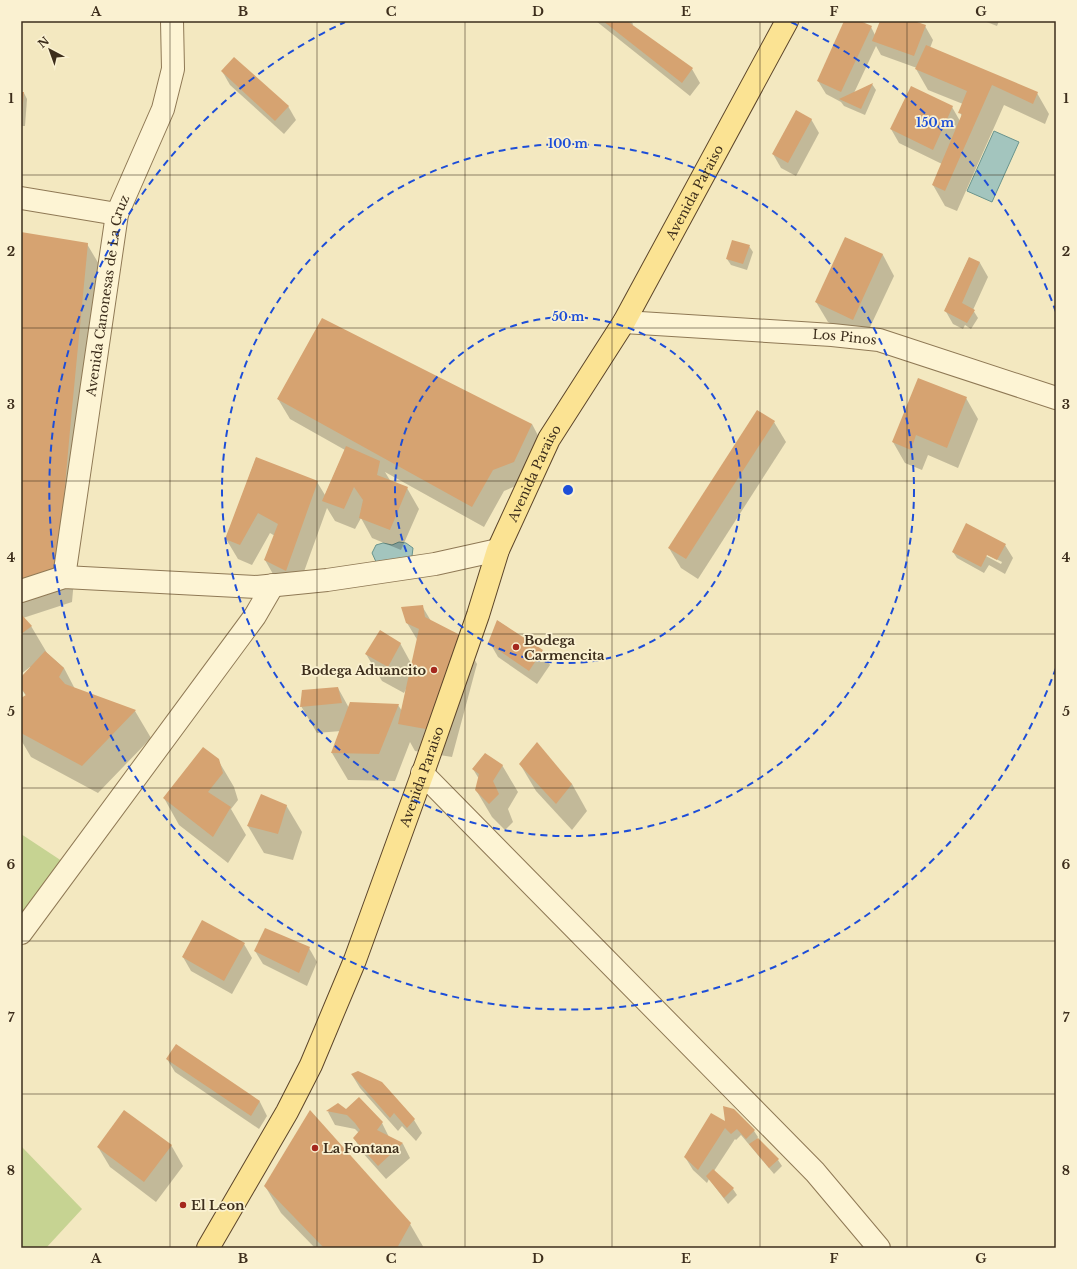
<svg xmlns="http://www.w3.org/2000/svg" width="1077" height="1269" font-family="'Libre Baskerville',serif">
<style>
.green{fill:#c6d392}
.water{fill:#a3c5be;stroke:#69948d}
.shadow{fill:#0003;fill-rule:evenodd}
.building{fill:#d6a371}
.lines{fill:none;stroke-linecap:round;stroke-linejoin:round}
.minor-casing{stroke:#8f7955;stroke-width:24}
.major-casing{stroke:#5c452a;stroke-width:24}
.minor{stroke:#fdf4d4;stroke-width:22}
.major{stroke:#fbe393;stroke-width:22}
.grid{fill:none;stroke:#3d2e1c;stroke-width:1;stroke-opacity:0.55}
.ring{fill:none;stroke:#1d4ed8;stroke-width:2;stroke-dasharray:7 5}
.poi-dot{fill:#a5281e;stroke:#faf1d1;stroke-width:1.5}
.labels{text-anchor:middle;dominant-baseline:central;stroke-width:3.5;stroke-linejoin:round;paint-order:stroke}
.street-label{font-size:13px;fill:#3d2e1c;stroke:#faf1d1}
.poi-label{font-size:13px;font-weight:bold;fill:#3d2e1c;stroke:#faf1d1;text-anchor:start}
.centre{fill:#1d4ed8;stroke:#faf1d1;stroke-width:2}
.ring-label{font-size:12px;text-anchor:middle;font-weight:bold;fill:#1d4ed8;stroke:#faf1d1;stroke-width:3.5;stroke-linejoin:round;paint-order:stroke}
.neatline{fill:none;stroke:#3d2e1c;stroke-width:1.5}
.grid-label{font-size:13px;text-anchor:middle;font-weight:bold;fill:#3d2e1c}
</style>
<rect width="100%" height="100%" fill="#f3e8c0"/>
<g class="green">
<polygon points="21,834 77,871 21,947"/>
<polygon points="21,1146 82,1209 46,1248 21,1248"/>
</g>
<g class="water">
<polygon points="994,131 1019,142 992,202 967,191"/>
<polygon points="399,542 406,543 413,548 412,556 409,562 377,564 372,553 376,545 383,543 392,545"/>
</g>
<g class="shadow">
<polygon points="596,21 631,21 633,24 632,26 692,69 700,83 690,96"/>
<polygon points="845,21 857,21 871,27 875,35 881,21 911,21 925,26 933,40 930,48 1037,93 1049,114 1045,124 1004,105 957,211 945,206 933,185 942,164 899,143 891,129 952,107 960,121 962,117 960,112 963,104 928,90 916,69 917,68 881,55 876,46 854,93 872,84 876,90 865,115 844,106 841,102 826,94 818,81"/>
<polygon points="984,21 999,21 997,26"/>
<polygon points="222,71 288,106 296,120 284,134 230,85"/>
<polygon points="21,93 24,93 27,99 25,126 21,126"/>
<polygon points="811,119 819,133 796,176 781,168 773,154"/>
<polygon points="21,233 87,244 103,271 86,447 72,602 23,618 31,626 47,653 64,668 75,689 135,711 151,738 98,793 31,757 21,740 21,700 26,696 21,688 21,678 31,667 30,667 21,674"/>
<polygon points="846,238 883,255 894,276 864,340 828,322 816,302"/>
<polygon points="749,246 753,252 747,270 731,265 727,259"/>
<polygon points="969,258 980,263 988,277 973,310 978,318 971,329 965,325 963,329 953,324 945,310"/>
<polygon points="966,398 978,419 958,468 928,455 922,470 905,463 893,442"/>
<polygon points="278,399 532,424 543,445 525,482 504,491 484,527 385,472 391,482 407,488 419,509 401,550 372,538 361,518 355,529 335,521 327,508 297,591 277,581 265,560 275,536 270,533 252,565 238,559 226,539 256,458 317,482 325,495 345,450 290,419"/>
<polygon points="774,422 786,442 698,579 681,568 669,548"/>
<path d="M 1005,545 L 1013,558 L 1005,574 L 989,565 L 984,573 L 957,558 L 953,552 ZM 986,554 L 1002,562 L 1001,564 L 986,556 Z"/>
<polygon points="422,606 431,621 462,637 477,664 452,757 415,751 410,742 395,781 348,780 332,753 341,731 317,733 301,706 338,688 349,708 398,705 402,711 406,689 404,693 382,681 366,654 400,643 412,665 418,641 407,623"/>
<polygon points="498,621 542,651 550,665 537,684 498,657 490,643"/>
<polygon points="218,760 234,787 238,800 231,809 246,835 228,863 179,825 164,798"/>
<polygon points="520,764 572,784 587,811 572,830 536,791"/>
<polygon points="502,765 518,792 508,809 513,822 505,830 492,817 476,790 479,779 473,769"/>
<polygon points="286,805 302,832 293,860 264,853 248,826"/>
<polygon points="244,944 252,958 232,994 191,971 183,957"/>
<polygon points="309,948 317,962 307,986 263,964 255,951"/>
<polygon points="176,1046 260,1102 267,1116 259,1129 175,1072 167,1059"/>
<polygon points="352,1075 414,1120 422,1133 416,1141 402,1126 398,1131 360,1088"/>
<polygon points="338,1104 346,1111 382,1123 389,1137 403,1144 410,1158 386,1179 362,1152 354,1138 359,1133 355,1129 335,1125 328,1112"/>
<polygon points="733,1110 754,1131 758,1137 757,1139 778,1160 782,1166 774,1174 741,1135 736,1140 735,1139 714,1171 733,1189 737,1195 728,1204 709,1179 707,1183 693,1170 685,1157 726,1122"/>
<polygon points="171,1145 183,1166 156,1202 110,1167 98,1147"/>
<polygon points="265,1186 410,1224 424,1248 315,1248 281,1213"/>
</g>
<g class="building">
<polygon points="603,21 627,21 693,68 682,83"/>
<polygon points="844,21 860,21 872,26 841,92 817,81"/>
<polygon points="880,21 914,21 926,25 914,56 872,41"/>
<polygon points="926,45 1038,92 1033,104 992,85 945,191 932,185 962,114 958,113 967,91 915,69"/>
<polygon points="234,57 289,106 275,121 221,71"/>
<polygon points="873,83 861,109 839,99"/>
<polygon points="911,86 953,106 933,150 890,129"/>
<polygon points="21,92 24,92 22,114 21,114"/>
<polygon points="796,110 812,119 788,163 772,154"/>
<polygon points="21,232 88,243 71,419 57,575 21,586"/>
<polygon points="845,237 883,254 853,320 815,302"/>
<polygon points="732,240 750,245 743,264 726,259"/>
<polygon points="969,257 980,262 962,303 975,310 967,323 944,311"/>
<polygon points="322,318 532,424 514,462 493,470 472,507 277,399"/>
<polygon points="918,378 967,397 947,448 916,435 911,450 892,442"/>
<polygon points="757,410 775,421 686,559 668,548"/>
<polygon points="346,446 380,461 377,475 408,487 390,530 359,518 363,500 354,487 344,509 322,501"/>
<polygon points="256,457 318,481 286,571 264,560 278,524 258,513 240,545 225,539"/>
<polygon points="966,523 1006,544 997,560 987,555 981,567 952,552"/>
<polygon points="423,605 425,617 462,636 437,731 398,724 419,629 406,623 401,607"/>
<polygon points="21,614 32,626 21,634"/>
<polygon points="497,620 543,650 529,671 488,643"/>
<polygon points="380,630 401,643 388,667 365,654"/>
<polygon points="45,651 64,668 59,677 65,684 136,710 82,766 21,733 21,698 26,695 21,688 21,677"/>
<polygon points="338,687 342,703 300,707 302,690"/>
<polygon points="350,702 399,704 379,754 331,753"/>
<polygon points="537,742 572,784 556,804 519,764"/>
<polygon points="203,747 219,759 223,773 208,792 231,807 213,837 163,798"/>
<polygon points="485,753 503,765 493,781 499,794 489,804 475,790 479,774 472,769"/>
<polygon points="261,794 287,805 278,834 247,826"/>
<polygon points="202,920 245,943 224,981 182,957"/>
<polygon points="265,928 310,947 299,973 254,951"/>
<polygon points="176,1044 260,1101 251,1116 166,1059"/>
<polygon points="358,1071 382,1082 415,1119 407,1128 394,1113 390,1118 351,1074"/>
<polygon points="359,1097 383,1122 377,1130 403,1143 378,1166 353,1138 360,1130 355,1123 347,1115 326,1111 338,1103 346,1109"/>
<polygon points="723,1106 734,1109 755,1130 746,1139 737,1129 731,1134 725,1128 698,1170 684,1157 711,1113 725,1121"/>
<polygon points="124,1110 172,1145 144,1182 97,1147"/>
<polygon points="310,1110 411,1223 397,1248 324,1248 264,1186"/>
<polygon points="758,1138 779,1159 769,1168 749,1144"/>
<polygon points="713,1169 734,1188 724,1198 706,1176"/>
</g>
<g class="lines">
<defs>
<g id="minor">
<polyline points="21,198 117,214"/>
<path id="s1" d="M 624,322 L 832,335 L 879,340 L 1056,398"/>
<path id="s2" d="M 64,577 L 117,214 L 163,109 L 173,69 L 172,21"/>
<polyline points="21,591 64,577 257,587 327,580 435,564 498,550"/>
<polyline points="422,773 815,1172 879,1248"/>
<polyline points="21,933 255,616 273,585"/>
</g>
<g id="major">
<path id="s3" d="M 208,1248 L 287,1112 L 311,1065 L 355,960 L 425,767 L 478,615 L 498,550 L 549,439 L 624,322 L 787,21"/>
</g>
</defs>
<use href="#minor" class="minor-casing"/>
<use href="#major" class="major-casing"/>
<use href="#minor" class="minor"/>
<use href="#major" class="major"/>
</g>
<path class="grid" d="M 170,21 L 170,1248M 317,21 L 317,1248M 465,21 L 465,1248M 612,21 L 612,1248M 760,21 L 760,1248M 907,21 L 907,1248M 21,175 L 1056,175M 21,328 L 1056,328M 21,481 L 1056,481M 21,634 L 1056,634M 21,788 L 1056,788M 21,941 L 1056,941M 21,1094 L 1056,1094"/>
<g class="ring">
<circle cx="568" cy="490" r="173"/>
<circle cx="568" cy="490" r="346"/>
<path d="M1056 668A519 519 0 1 1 345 22M791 22A519 519 0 0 1 1056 312"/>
</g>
<g class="poi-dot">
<circle cx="516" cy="647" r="4"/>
<circle cx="434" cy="670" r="4"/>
<circle cx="315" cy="1148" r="4"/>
<circle cx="183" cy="1205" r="4"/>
</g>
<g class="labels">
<g class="street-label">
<text stroke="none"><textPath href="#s3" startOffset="1167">Avenida Paraiso</textPath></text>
<text stroke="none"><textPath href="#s2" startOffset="285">Avenida Canonesas de La Cruz</textPath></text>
<text stroke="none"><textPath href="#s1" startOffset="221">Los Pinos</textPath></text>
<text stroke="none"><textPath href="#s3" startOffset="843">Avenida Paraiso</textPath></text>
<text stroke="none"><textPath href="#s3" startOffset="519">Avenida Paraiso</textPath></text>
</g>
<g class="poi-label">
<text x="524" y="640">Bodega<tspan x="524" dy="15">Carmencita</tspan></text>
<text x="426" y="670" text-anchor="end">Bodega Aduancito</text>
<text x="323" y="1148">La Fontana</text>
<text x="191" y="1205">El Leon</text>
</g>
</g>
<circle cx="568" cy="490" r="6" class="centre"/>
<g class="ring-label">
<text x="935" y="127">150 m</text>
<text x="568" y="148">100 m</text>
<text x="568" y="321">50 m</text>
</g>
<rect width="1077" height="1269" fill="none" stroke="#faf1d1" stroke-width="44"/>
<g transform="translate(50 50) rotate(319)" stroke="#faf1d1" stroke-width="3" paint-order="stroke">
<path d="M0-3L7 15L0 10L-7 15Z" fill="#3d2e1c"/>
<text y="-6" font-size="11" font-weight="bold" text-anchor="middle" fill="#3d2e1c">N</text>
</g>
<rect x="22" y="22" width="1033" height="1225" class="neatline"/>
<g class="grid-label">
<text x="96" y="16">A</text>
<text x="243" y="16">B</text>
<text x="391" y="16">C</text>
<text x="538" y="16">D</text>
<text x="686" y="16">E</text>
<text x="834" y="16">F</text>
<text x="981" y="16">G</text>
<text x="11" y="103">1</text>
<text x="1066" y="103">1</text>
<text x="11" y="256">2</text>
<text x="1066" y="256">2</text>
<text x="11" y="409">3</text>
<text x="1066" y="409">3</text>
<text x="11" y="562">4</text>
<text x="1066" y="562">4</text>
<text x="11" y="716">5</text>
<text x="1066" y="716">5</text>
<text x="11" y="869">6</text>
<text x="1066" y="869">6</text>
<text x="11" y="1022">7</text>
<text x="1066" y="1022">7</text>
<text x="11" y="1175">8</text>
<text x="1066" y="1175">8</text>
<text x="96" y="1263">A</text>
<text x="243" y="1263">B</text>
<text x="391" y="1263">C</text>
<text x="538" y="1263">D</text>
<text x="686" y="1263">E</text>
<text x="834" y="1263">F</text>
<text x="981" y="1263">G</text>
</g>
</svg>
